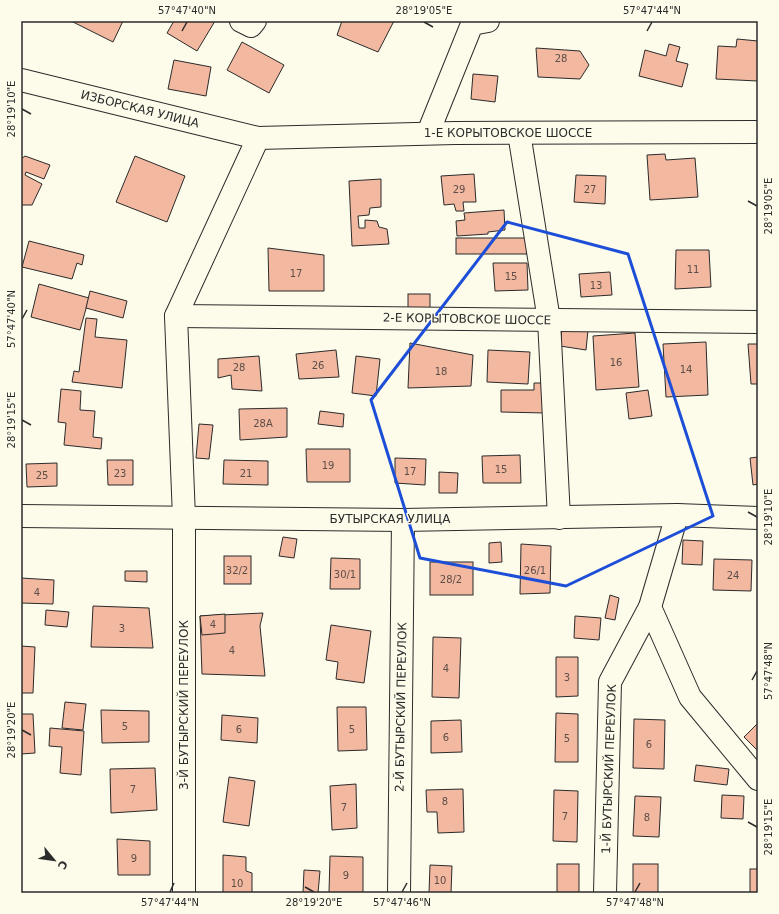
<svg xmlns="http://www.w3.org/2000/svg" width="779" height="914" font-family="'DejaVu Sans',sans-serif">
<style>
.building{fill:#f2b8a0;stroke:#2b2b2b}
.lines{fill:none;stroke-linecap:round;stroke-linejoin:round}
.minor-casing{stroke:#2b2b2b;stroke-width:24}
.minor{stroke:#fdfbea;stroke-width:22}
.marked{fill:none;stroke:#1d4ed8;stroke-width:3;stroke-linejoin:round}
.ticks{fill:none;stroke:#2b2b2b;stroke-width:1.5}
.labels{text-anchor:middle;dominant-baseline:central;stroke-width:3;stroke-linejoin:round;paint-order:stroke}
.number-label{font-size:10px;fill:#5d4e48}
.street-label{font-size:12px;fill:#2b2b2b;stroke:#fdfbea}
.neatline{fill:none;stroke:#2b2b2b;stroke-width:1.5}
.ticks-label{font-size:10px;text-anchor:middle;fill:#2b2b2b}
</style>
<rect width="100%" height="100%" fill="#fdfbea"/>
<g class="building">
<polygon points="71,21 123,21 113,42"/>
<polygon points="174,21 215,21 197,51 167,33"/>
<polygon points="342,21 394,21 378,52 337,35"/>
<polygon points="737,39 758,41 758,81 716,79 718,46 736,47"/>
<polygon points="242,42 284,65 269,93 227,70"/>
<polygon points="669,44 680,47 676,61 688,64 682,87 639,76 645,50 666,56"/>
<polygon points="536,48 580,51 589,65 580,79 538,77"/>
<polygon points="174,60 211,67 206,96 168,89"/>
<polygon points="473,74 498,76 495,102 471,99"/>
<polygon points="665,154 666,160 695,158 698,197 650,200 647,155"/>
<polygon points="25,156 50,165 44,179 26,172 25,175 42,184 32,205 21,205 21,159"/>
<polygon points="135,156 185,176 167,222 116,202"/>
<polygon points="474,174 476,202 463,202 464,211 456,211 454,204 444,205 441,176"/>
<polygon points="576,175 606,176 605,204 574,202"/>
<polygon points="381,179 381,207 370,208 369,215 358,216 359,228 365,228 365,220 377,221 379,227 387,229 389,244 352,246 349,181"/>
<polygon points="504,210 505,230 488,232 488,234 457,236 456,221 465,220 464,213"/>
<rect x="456" y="238" width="77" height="16"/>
<polygon points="29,241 84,255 82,265 77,263 72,279 22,267"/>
<polygon points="268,248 324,255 324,291 269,291"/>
<polygon points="676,250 709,250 711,287 675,289"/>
<polygon points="493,263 527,263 528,290 495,291"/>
<polygon points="610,272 612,295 581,297 579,274"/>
<polygon points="39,284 89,298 80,330 31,317"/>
<polygon points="90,291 127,301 123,318 86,308"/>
<rect x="408" y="294" width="22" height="16"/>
<polygon points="86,318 97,319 95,337 127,340 122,388 72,382 74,371 79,372"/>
<polygon points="562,327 588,330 586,350 560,346"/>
<polygon points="635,333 639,387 596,390 593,336"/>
<polygon points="706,342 708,395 666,397 663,344"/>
<polygon points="410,343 473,355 471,386 408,388"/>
<polygon points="748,344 758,344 758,384 751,384"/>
<polygon points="336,350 339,377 299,379 296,354"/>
<polygon points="488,350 530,352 528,384 487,382"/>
<polygon points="259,356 262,391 232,389 231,375 218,378 218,359"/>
<polygon points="356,356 380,359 376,396 352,393"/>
<polygon points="534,383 546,383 545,413 501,412 501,390 534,390"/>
<polygon points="61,389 81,391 80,410 95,411 93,437 102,438 101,449 64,445 66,423 58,422"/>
<polygon points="648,390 652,416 629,419 626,393"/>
<polygon points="287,408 287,437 240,440 239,409"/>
<polygon points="320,411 344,414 343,427 318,424"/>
<polygon points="199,424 213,425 209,459 196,458"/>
<polygon points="306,449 350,449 350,482 307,482"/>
<polygon points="520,455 521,483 483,483 482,456"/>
<polygon points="758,457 758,484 753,485 750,458"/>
<polygon points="395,458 426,459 425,485 395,483"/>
<polygon points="107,460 133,460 133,485 108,485"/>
<polygon points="224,460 268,461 268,485 223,484"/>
<polygon points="57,463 57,486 27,487 26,464"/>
<polygon points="439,472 458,473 457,493 439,493"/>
<polygon points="283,537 297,539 294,558 279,556"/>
<polygon points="683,540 703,541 702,565 682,564"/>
<polygon points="501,542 502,562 489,563 489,543"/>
<polygon points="521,544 551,546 550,593 520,594"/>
<rect x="224" y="556" width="27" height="28"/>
<polygon points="331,558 360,559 360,589 330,589"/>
<polygon points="714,559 752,560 751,591 713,590"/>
<rect x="430" y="562" width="43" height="33"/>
<polygon points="125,571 147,571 147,582 125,581"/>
<polygon points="21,578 54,580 53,604 21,603"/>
<polygon points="610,595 619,598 615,620 605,618"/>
<polygon points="93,606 149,608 153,648 91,647"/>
<polygon points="46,610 69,612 67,627 45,625"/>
<polygon points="263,613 260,626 265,676 202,674 200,616"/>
<polygon points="225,614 225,633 202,635 200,616"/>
<polygon points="575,616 601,618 599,640 574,638"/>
<polygon points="331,625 371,631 364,683 336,679 338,662 326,660"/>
<polygon points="433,637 461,638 459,698 432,697"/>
<polygon points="21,646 35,647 33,693 21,693"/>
<polygon points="556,657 578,657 578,696 556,697"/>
<polygon points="65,702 86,704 83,730 62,728"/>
<polygon points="337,707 366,707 367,750 338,751"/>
<polygon points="101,710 149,711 149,742 102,743"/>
<polygon points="556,713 578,714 578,762 555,762"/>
<polygon points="21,714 33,714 35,753 21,754"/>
<polygon points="222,715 258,718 257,743 221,740"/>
<polygon points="634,719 665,720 664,769 633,768"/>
<polygon points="461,720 462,752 431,753 431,721"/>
<polygon points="758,723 758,751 744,737"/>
<polygon points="50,728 84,731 81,775 60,773 62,747 49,746"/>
<polygon points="696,765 729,769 727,785 694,781"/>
<polygon points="155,768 157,810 111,813 110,769"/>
<polygon points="229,777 255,781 249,826 223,822"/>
<polygon points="356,784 357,828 332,830 330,786"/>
<polygon points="463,789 464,832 438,833 437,812 427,812 426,790"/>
<polygon points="554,790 578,791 577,842 553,841"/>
<polygon points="722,795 744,796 743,819 721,818"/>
<polygon points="635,796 661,797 659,837 633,836"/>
<polygon points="117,839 150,841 150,875 118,875"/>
<polygon points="223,855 246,857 246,871 252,873 252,893 223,893"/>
<polygon points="330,856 363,857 363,893 329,893"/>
<rect x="557" y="864" width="22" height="29"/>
<rect x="633" y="864" width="25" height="29"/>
<polygon points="430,865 452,866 451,893 429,893"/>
<rect x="750" y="869" width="8" height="24"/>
<polygon points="304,870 320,871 318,893 303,893"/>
</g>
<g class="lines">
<defs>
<g id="minor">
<polyline points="241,21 251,26 255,21"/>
<polyline points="21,80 258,138 455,133 758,132"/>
<polyline points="428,133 472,24 488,21"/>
<polyline points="519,133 549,320 559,518"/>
<polyline points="176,316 758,322"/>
<polyline points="21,516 403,520 677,515 758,518"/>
<polyline points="650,607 690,697 758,779"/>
<polyline points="184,893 184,518 176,316 258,138"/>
<polyline points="399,893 403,520"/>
<polyline points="605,893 610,682 650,607 677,515"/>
</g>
</defs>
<use href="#minor" class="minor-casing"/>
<use href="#minor" class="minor"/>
</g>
<path class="marked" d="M 507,222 L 628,254 L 713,516 L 566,586 L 420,558 L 371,400 Z"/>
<path class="ticks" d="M 424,22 L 433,27M 182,31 L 187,22M 647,31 L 652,22M 22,109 L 31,114M 748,201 L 757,206M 22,319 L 27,310M 22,420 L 31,425M 748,512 L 757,517M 752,680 L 757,671M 22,730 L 31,735M 748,822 L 757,827M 305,887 L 314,892M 170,892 L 174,883M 402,892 L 407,883M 635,892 L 640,883"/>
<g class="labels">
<g class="number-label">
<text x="561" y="58">28</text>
<text x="459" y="189">29</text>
<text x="590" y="189">27</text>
<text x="693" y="269">11</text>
<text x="296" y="273">17</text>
<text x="511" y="276">15</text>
<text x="596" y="285">13</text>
<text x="616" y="362">16</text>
<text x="318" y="365">26</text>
<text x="239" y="367">28</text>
<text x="686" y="369">14</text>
<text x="441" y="371">18</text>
<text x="263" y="423">28А</text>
<text x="328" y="465">19</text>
<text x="501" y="469">15</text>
<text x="410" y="471">17</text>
<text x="120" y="473">23</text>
<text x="246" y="473">21</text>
<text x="42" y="475">25</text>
<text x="237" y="570">32/2</text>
<text x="535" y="570">26/1</text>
<text x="345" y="574">30/1</text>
<text x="733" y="575">24</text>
<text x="451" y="579">28/2</text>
<text x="37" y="592">4</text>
<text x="213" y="624">4</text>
<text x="122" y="628">3</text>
<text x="232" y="650">4</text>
<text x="446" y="668">4</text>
<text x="567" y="677">3</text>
<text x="125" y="726">5</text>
<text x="239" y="729">6</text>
<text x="352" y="729">5</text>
<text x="446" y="737">6</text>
<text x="567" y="738">5</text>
<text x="649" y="744">6</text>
<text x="133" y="789">7</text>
<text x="445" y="801">8</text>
<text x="344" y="807">7</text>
<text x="565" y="816">7</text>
<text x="647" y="817">8</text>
<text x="134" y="858">9</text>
<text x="346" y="875">9</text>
<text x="440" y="880">10</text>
<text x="237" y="883">10</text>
</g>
<g class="street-label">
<text transform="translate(140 109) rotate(14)">ИЗБОРСКАЯ УЛИЦА</text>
<text x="508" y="133">1-Е КОРЫТОВСКОЕ ШОССЕ</text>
<text transform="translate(467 319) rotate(1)">2-Е КОРЫТОВСКОЕ ШОССЕ</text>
<text x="390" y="519">БУТЫРСКАЯ УЛИЦА</text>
<text transform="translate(184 705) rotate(-90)">3-Й БУТЫРСКИЙ ПЕРЕУЛОК</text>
<text transform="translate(401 707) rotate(-89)">2-Й БУТЫРСКИЙ ПЕРЕУЛОК</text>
<text transform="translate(609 769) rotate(-88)">1-Й БУТЫРСКИЙ ПЕРЕУЛОК</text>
</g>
</g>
<rect width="779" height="914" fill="none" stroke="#fdfbea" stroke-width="44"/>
<g transform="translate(54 860) rotate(119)" stroke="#fdfbea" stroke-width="3" paint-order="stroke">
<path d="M0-3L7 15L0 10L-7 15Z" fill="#2b2b2b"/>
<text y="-6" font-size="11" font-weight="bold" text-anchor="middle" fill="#2b2b2b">С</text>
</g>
<rect x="22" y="22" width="735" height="870" class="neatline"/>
<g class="ticks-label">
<text x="187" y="14">57°47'40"N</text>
<text x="424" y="14">28°19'05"E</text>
<text x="652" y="14">57°47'44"N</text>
<text transform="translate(11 109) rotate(-90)" y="4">28°19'10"E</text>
<text transform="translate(768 206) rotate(-90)" y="4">28°19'05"E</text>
<text transform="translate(11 319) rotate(-90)" y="4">57°47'40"N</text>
<text transform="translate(11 420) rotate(-90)" y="4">28°19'15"E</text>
<text transform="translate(768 517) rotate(-90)" y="4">28°19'10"E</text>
<text transform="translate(768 671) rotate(-90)" y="4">57°47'48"N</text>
<text transform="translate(11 730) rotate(-90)" y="4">28°19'20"E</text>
<text transform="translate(768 827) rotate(-90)" y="4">28°19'15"E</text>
<text x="170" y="906">57°47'44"N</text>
<text x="314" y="906">28°19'20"E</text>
<text x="402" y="906">57°47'46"N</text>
<text x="635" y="906">57°47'48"N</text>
</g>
</svg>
